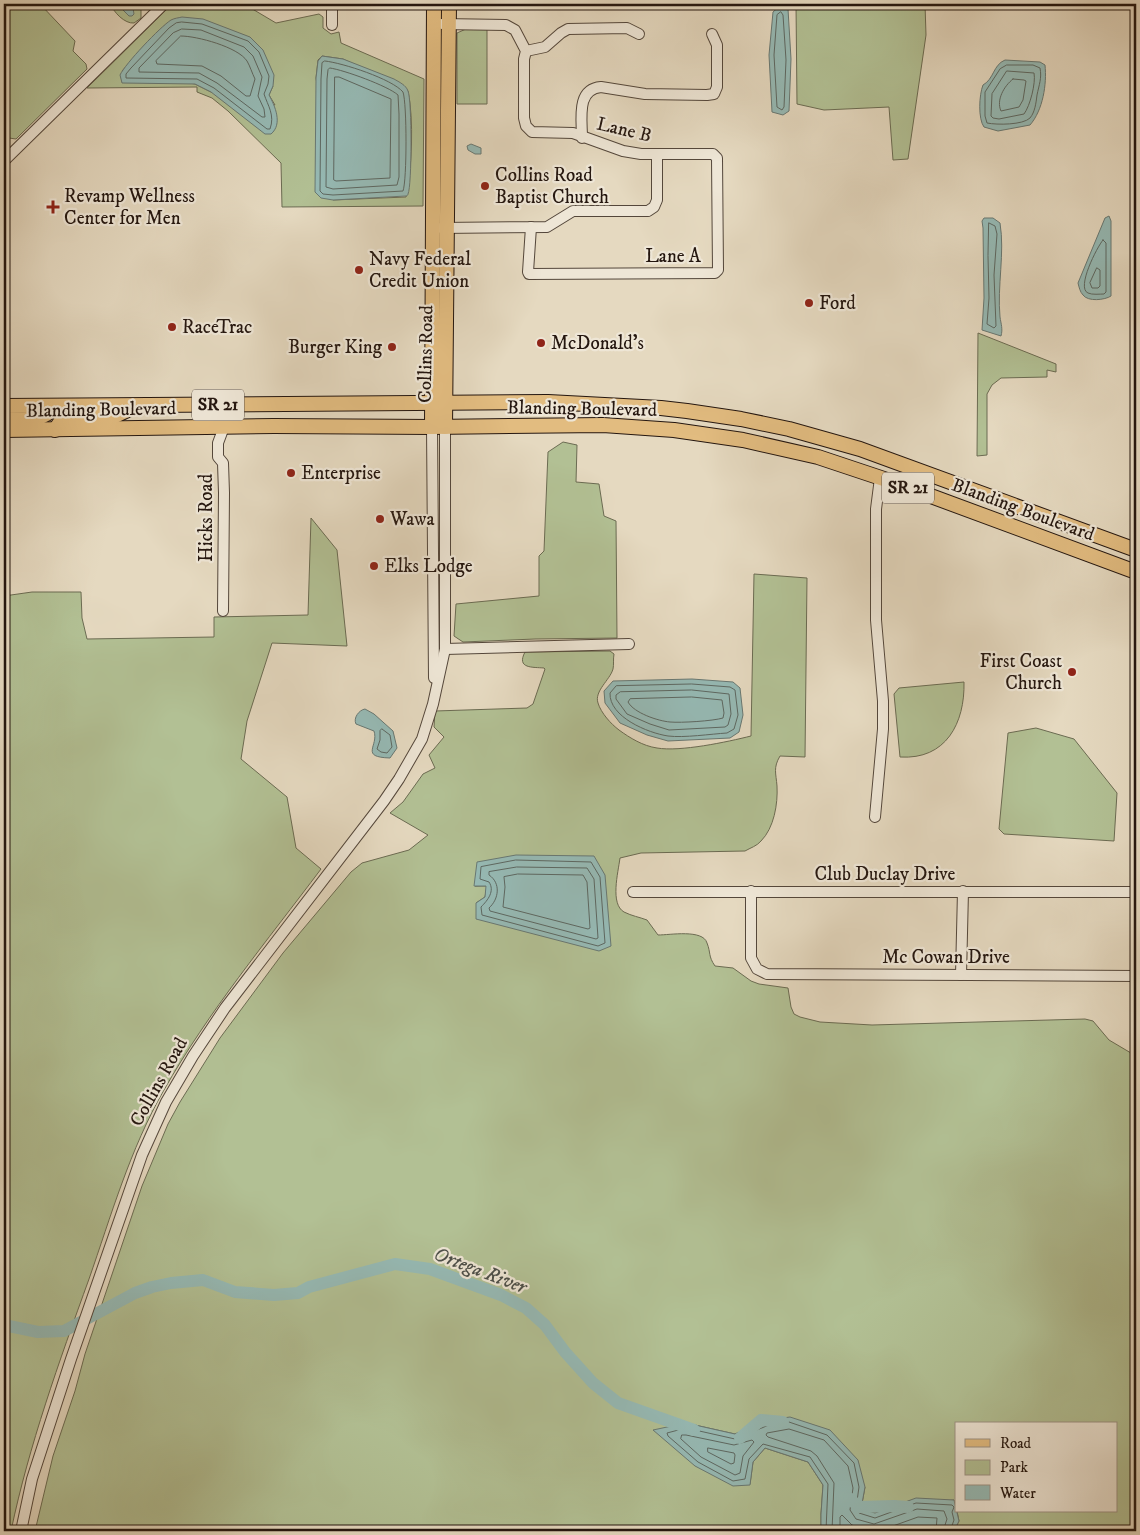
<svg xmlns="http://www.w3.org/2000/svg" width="1140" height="1535" font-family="'IM FELL DW Pica',serif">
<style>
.green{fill:#b2c094;stroke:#6b6b52;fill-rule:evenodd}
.water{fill:#96bab5;stroke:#687873}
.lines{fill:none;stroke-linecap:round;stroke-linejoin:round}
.shore{stroke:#5d6862;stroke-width:1}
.river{stroke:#96bab5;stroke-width:12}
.minor-casing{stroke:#54473b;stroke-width:12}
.major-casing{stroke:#24160f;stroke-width:16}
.minor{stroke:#eee6d6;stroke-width:10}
.major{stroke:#e2bc80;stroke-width:14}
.poi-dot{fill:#8f2418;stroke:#eee6d6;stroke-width:2}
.labels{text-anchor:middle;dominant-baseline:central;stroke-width:4.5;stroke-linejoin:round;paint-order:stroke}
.shield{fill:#eee6d6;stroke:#61544b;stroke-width:1}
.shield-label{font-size:18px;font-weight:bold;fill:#24160f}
.street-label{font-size:19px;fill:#24160f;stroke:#eee6d6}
.poi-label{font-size:19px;fill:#24160f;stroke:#eee6d6;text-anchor:start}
.water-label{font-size:20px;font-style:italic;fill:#4c4f49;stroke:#eee6d6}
</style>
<rect width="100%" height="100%" fill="#e5d9c0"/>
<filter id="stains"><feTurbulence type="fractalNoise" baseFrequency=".004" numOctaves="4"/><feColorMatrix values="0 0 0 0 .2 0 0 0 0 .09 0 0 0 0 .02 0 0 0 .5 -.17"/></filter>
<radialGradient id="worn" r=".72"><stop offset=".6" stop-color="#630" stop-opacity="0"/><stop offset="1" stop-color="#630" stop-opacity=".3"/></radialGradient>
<g class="green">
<polygon points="4,4 40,4 75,41 73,51 86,64 87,69 16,139 9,138 4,141"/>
<path d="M 111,4 L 117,4 L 127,14 L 133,8 L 129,4 L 136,4 L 141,9 L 141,18 L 134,23 C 125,24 113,12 111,4 Z"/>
<path d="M 172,4 L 244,4 L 276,23 L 319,14 L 323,17 L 323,28 L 331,34 L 339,32 L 341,43 L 424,79 L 423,206 L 282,207 L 281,163 L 228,111 L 212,98 L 197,92 L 197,87 L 87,88 ZM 165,25 L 273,86 L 269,95 L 275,105 L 211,92 L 195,84 L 122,71 ZM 322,56 L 343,59 L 408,91 C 414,119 412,169 406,197 L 333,200 L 316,78 L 318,60 Z"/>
<polygon points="458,4 524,4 524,9 458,8"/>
<polygon points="796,4 925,4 926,35 908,159 893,160 889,107 824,110 797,104"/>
<polygon points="487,28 487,104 457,104 457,33 466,29"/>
<polygon points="978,333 1056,364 1056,372 1047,370 1047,377 1001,378 992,385 987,394 987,455 977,456"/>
<polygon points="563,442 577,445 576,482 599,484 604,516 616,521 617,638 535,639 463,642 454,636 456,604 539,596 539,556 544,551 548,452"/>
<path d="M 311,518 L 337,550 L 347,646 L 272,643 L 247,721 L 241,759 L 287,797 L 296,848 L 321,869 C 267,941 208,1012 164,1090 C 130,1149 111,1216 89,1279 C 59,1362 29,1445 11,1531 L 4,1531 L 4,596 L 32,592 L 81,592 L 82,618 L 87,639 L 214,637 L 214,617 L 308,615 Z"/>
<path d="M 754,574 L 807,578 L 805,757 L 780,756 C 773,768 776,773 777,786 C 778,804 774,828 761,841 C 757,846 750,848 745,851 L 641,853 L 620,858 C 618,873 610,904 624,912 C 632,916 639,917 647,920 L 658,935 C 670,935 703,929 707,943 C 711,953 708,956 715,966 L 733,968 L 751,981 L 759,984 L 788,988 L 791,1007 L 794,1014 L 800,1017 L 820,1022 L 872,1025 L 1085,1019 L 1093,1021 L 1109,1040 L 1136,1056 L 1136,1531 L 954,1531 L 959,1521 L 957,1511 L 1116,1511 L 1116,1424 L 956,1424 L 956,1509 L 954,1500 L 890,1507 L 875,1513 L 861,1509 L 865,1487 L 768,1420 L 735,1434 L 686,1423 L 750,1484 L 753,1462 L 765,1448 L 808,1462 L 823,1485 L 821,1514 L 821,1531 L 35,1531 L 53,1456 L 75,1391 L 85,1354 L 142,1186 L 168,1124 L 180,1102 L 220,1038 L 283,953 L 351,872 L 362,863 L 409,850 L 428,835 L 390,813 L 403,802 L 423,774 L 435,768 L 429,755 L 444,737 L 434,727 L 435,711 L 527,708 L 533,704 L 545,669 L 544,668 C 533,667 516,669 525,652 L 610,651 L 614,654 C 613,659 614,665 613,669 C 610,680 594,691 598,703 C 601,713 611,724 619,730 C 630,738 643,746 657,748 C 680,752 727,742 751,736 ZM 605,875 L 476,903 L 485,897 L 487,886 L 475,886 Z"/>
<path d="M 964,682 C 965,723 946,760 900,757 L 894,694 L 899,688 Z"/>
<polygon points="1036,728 1074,739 1117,793 1114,841 1004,834 999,829 1008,733"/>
</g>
<g class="water">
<polygon points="117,4 129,4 133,8 134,14 132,16 129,16"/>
<polygon points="781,5 788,9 791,59 789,111 783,115 772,112 769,55 773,12"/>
<path d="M 182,17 L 203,19 L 250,37 L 263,50 L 274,75 L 273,86 L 269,95 C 275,106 283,124 271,134 L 265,134 L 211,92 L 195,84 L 122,83 L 120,75 C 125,64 160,27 171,20 C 175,18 178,18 182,17 Z"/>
<path d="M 322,56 L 343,59 L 394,79 C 399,82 406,85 408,91 C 412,100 412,186 408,194 C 408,195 407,196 406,196 L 333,200 L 321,198 L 315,192 L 316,78 L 318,61 Z"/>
<path d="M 1005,60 L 1040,62 L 1045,65 C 1047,84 1043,110 1030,125 L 998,131 L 984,127 C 978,119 979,95 983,85 C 994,79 993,65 1005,60 Z"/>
<polygon points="471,144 481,148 481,154 475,154 468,150 467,146"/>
<path d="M 1109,216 L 1111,221 L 1111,296 C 1105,300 1088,302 1083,295 C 1080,292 1079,287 1078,283 L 1105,218 Z"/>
<path d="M 984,218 L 993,218 L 1000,223 C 1005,253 997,286 1000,317 C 1001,324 1003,329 1001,336 L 982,330 L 984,298 L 983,228 L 982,221 Z"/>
<polygon points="692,679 733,682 740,688 743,715 739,732 730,738 668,741 647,735 620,723 605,703 604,691 613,681"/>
<path d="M 365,709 L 374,714 L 393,731 L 397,748 L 390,758 C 359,757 379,746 374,731 L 356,724 C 353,718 359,710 365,709 Z"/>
<polygon points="516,855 594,856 605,875 611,946 599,951 476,919 476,903 485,897 486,886 474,886 477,862"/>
<polygon points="790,1417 830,1430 858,1460 865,1487 861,1509 875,1513 916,1498 954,1500 959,1521 954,1531 821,1531 821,1514 823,1485 808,1462 765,1448 753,1462 750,1485 733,1486 695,1466 653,1430 686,1423 735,1434 768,1420"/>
</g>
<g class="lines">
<g class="shore">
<polygon points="781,12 783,15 786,60 784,107 782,110 777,107 774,55 777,15"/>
<path d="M 182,22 L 202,24 L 248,41 L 259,52 L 269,76 L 268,84 L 264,94 C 268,106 275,115 270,129 L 267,129 L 214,88 L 197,79 L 126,78 L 126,74 L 131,68 L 169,28 L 176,23 Z"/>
<polygon points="182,29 201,30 244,47 253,56 262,77 258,96 264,109 265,117 262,117 217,83 199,73 139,72 139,68 173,33"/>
<path d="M 181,36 C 197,36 238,47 247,61 C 250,66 252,73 255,79 L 250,96 L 246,96 L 221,76 L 202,66 L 157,64 L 156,61 Z"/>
<path d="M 325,61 C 343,63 392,79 403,92 C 407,104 407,180 403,191 L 333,195 L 323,194 L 320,191 L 321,79 L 322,63 Z"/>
<path d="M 1007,65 L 1033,65 L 1040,68 C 1042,78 1039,85 1037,95 C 1036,103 1035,112 1030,118 C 1023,125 997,125 987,123 L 985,116 L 985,92 L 1000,69 Z"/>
<path d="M 330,68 C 344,70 388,86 398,95 L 399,114 L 399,177 L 397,185 L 333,189 L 326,187 L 327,79 L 328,70 Z"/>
<path d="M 1007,71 L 1034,73 C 1036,83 1030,106 1024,114 L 999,119 L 993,118 L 991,116 L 992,94 Z"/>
<polygon points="335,77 339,77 391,99 390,178 336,181 334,180"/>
<path d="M 1013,79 L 1024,80 L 1026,81 L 1023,100 L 1019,107 L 1001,111 C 996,100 1004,86 1013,79 Z"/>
<polygon points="989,223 995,226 997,234 994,275 996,326 994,328 987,324 989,298 988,256"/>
<path d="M 1103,240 L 1106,243 L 1106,292 L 1104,294 C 1100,294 1092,295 1088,293 C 1076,288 1097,247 1103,240 Z"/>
<polygon points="1097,268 1100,270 1100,286 1098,288 1092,288 1090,283"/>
<path d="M 692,684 L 730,687 L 735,690 L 738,715 L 734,729 L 727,733 C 711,734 684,738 668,736 C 648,733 609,717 610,693 L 616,686 Z"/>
<polygon points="692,690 729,694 731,714 728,725 725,727 669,730 650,724 627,714 616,699 616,695 620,692"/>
<path d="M 692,697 L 722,700 L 724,713 L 723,718 C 713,721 681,723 670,722 C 658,721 634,713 628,702 L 630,699 Z"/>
<polygon points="382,729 390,735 392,747 387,753 381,752 377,749 380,740 380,731"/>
<path d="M 516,860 L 591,862 L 600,877 L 605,943 L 598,946 L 482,915 L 481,907 C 488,900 495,891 489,882 L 480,879 L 481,867 Z"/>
<path d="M 517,867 L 587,868 L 594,879 L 598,938 L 596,939 L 490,911 L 489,908 C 499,899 501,883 489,875 L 489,872 Z"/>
<polygon points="518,874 583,875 587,882 590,928 588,929 503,907 505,887 504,877"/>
<polygon points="682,1435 686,1435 734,1445 752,1440 754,1442 743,1456 740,1473 735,1475 701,1457 681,1439"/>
<polygon points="708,1448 734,1453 735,1455 734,1463 731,1464 708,1452"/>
<polyline points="826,1531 828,1484 810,1457 763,1444 749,1459 745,1479 733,1481 698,1462 668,1436 667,1433 686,1428 735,1439 769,1425 789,1422 827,1435 854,1463 859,1487 856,1508 859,1513 875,1518 916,1503 952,1505 954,1507 952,1512 954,1520 950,1531"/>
<polyline points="832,1531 834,1483 817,1456 811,1451 768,1437 766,1435 767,1433 789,1429 824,1440 848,1466 853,1488 850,1510 856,1519 874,1524 917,1509 944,1511 947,1519 943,1531"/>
<polyline points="840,1531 840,1517 842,1515 852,1525 870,1531"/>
<polyline points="879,1531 918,1517 937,1518 936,1531"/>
</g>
<g class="river">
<polyline points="4,1325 38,1332 64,1331 135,1293 152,1287 171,1283 203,1280 235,1292 274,1295 298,1293 309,1287 395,1264 430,1269 501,1295 526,1308 545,1325 565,1352 593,1383 618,1403 694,1430"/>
<polyline points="740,1438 761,1420 783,1422"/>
<polyline points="849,1498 859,1507 894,1506 908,1507"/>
</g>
<defs>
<g id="minor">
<polyline points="332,4 332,25"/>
<polyline points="442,24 506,25 515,30 526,51 524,59 524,118 526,126 532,132 573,133 623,151 641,154 713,154 717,158 718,270 715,273 529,274 528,272 531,227"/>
<polyline points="526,51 545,47 561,33 568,29 627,28 639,34"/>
<path d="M 582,138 C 582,119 576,89 601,87 L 645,94 L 707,95 L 714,94 L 717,87 L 717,45 L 712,34"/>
<polyline points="4,161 164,4"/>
<polyline points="441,228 547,227 573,211 648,211 654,207 657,200 657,155"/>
<polyline points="432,427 434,678"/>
<polyline points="223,611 224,493 223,463 218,457 218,443 224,427"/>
<polyline points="445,649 629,644"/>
<polyline points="875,817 883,729 883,701 876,620 876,509 880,478"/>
<polyline points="751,891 751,958 757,969 767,974 1136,976"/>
<polyline points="633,892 1136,892"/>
<polyline points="961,975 963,891"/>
<polyline points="21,1531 32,1479 71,1359 142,1155 166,1102 193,1056 225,1008 384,801 399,779 422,739 433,704 445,649 445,427"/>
</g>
<g id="major">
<polyline points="4,406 548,402 661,408 687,411 741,419 789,429 860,449 1136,550"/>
<path d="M 4,420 C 28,419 39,423 57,406"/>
<polyline points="432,427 434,4"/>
<polyline points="445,427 449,4"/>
<polyline points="4,430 274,426 432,427 603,425 674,430 743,440 818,457 893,482 1136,572"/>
<polyline points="55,430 61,421 67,418 115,416 134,407"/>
</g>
</defs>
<use href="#minor" class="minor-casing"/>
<use href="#major" class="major-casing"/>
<use href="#minor" class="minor"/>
<use href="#major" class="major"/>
</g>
<g class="poi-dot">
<circle cx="485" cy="186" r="5"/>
<path d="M50.5 199.5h5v5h5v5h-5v5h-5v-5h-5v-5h5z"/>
<circle cx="359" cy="270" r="5"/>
<circle cx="809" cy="303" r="5"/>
<circle cx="172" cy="327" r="5"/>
<circle cx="541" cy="343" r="5"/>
<circle cx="392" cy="347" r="5"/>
<circle cx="291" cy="473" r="5"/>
<circle cx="380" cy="519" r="5"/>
<circle cx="374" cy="566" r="5"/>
<circle cx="1072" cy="672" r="5"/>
</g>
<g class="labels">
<g class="shield">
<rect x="192" y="389.5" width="52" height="31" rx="4"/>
<rect x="882" y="472.5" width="52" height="31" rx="4"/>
</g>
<g class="shield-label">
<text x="218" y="405">SR 21</text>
<text x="908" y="488">SR 21</text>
</g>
<g class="street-label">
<text transform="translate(624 130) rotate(13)">Lane B</text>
<text x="673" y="256">Lane A</text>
<text transform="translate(426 354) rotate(-89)">Collins Road</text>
<text transform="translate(582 409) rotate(1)">Blanding Boulevard</text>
<text transform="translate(101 410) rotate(-1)">Blanding Boulevard</text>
<text transform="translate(1023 510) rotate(20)">Blanding Boulevard</text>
<text transform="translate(206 518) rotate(-90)">Hicks Road</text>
<text x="885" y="874">Club Duclay Drive</text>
<text x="946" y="957">Mc Cowan Drive</text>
<text transform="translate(159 1082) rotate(-61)">Collins Road</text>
</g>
<g class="poi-label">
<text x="495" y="175">Collins Road<tspan x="495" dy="22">Baptist Church</tspan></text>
<text x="64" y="196">Revamp Wellness<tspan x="64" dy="22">Center for Men</tspan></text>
<text x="369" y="259">Navy Federal<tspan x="369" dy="22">Credit Union</tspan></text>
<text x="819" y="303">Ford</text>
<text x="182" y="327">RaceTrac</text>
<text x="551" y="343">McDonald's</text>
<text x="382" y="347" text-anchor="end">Burger King</text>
<text x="301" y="473">Enterprise</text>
<text x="390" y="519">Wawa</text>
<text x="384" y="566">Elks Lodge</text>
<text x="1062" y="661" text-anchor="end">First Coast<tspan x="1062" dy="22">Church</tspan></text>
</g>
<g class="water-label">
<text transform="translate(480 1271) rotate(21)">Ortega River</text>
</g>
</g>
<rect width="1140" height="1535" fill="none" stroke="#e5d9c0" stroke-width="20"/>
<rect x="5" y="5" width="1130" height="1525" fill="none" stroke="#24160f" stroke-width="2.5"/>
<rect x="10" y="10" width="1120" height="1515" fill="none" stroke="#24160f"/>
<rect x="955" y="1422" width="162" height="90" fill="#eee6d6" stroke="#9d9386"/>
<rect x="965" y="1439" width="25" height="8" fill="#e2bc80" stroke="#9d9386"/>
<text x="1000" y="1448" font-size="15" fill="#24160f">Road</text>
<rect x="965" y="1460" width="25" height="15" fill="#b2c094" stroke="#9d9386"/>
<text x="1000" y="1472" font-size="15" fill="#24160f">Park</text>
<rect x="965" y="1485" width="25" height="15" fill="#96bab5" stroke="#9d9386"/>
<text x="1000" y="1498" font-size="15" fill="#24160f">Water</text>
<rect width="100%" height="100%" filter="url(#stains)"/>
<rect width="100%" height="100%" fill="url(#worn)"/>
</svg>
